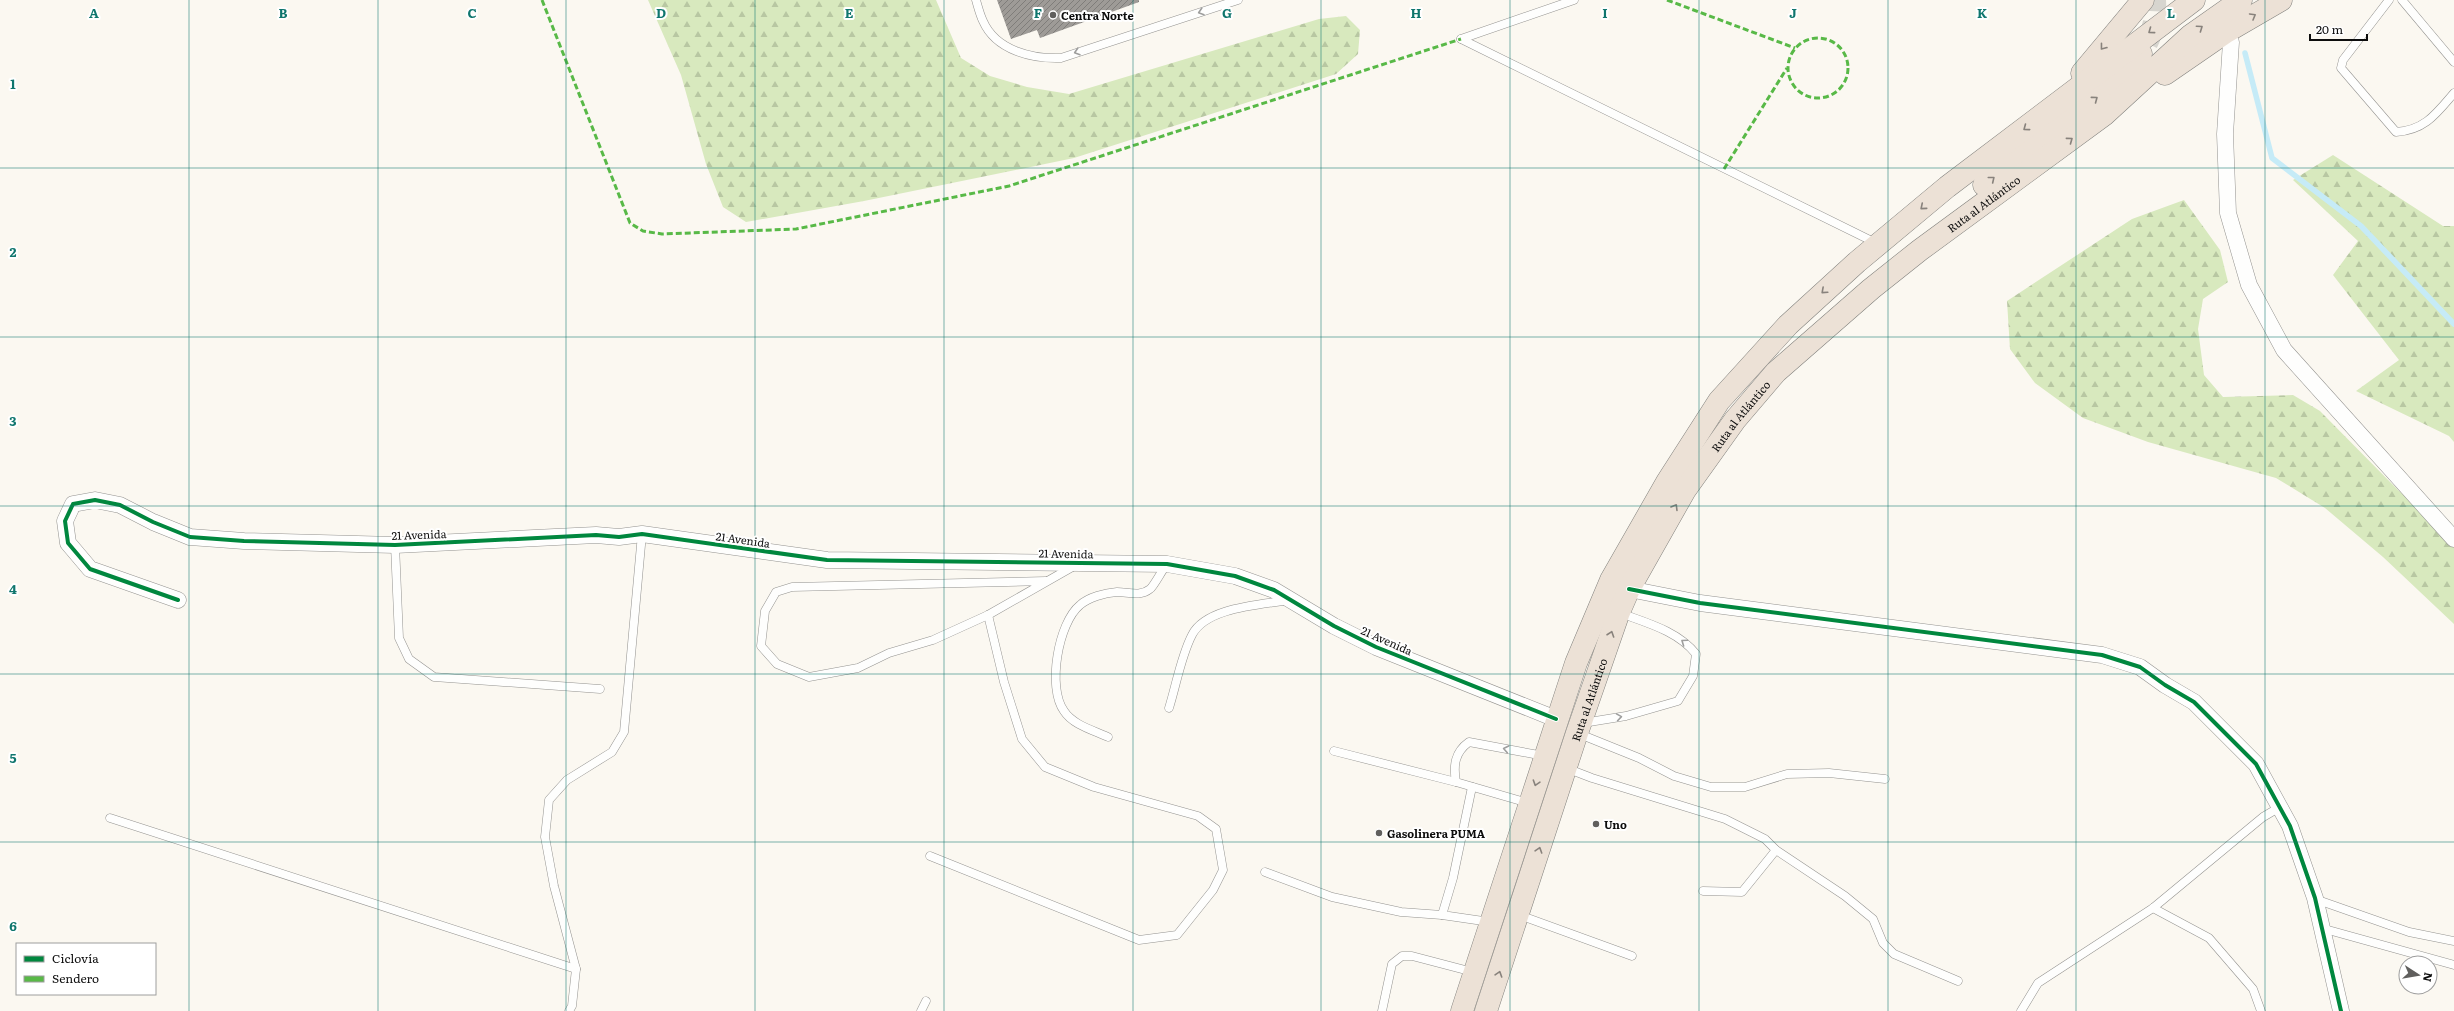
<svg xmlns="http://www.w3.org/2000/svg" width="2454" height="1011" font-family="Literata,serif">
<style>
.forest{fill:url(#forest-firs)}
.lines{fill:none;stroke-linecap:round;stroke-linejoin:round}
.stream{stroke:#c6ebf7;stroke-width:5.5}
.building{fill:url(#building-hatch)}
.trunk-tunnel{stroke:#d7d5cf;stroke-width:22;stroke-dasharray:22 11;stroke-linecap:butt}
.service-casing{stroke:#949390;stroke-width:9}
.minor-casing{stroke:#949390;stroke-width:17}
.trunk-casing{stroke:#81807d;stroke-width:23}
.service{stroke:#fefefd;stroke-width:8}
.minor{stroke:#fefefd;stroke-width:16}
.trunk{stroke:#ece1d6;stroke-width:22}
.quiet{stroke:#58b947;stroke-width:3;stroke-dasharray:6 3;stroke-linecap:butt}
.cycleway-casing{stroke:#fff;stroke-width:6}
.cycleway{stroke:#00873e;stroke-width:4}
.oneway{stroke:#9e9e9d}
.oneway2{stroke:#88827c}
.grid{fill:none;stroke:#0f766e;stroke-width:1;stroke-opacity:0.55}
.poi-dot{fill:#605f5d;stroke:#fff;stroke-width:1.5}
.labels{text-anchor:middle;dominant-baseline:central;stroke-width:4;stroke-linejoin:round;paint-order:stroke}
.poi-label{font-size:11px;font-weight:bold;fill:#0d0d0d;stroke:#fff;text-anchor:start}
.street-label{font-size:11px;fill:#0d0d0d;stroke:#fff}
.grid-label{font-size:13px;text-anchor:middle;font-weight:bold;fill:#0f766e;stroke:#fff;stroke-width:4;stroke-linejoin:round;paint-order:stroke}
</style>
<defs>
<pattern id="forest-firs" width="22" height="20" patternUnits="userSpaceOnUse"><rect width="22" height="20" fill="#d8e9be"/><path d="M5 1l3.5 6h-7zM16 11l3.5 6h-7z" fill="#b8c7a2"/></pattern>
<pattern id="building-hatch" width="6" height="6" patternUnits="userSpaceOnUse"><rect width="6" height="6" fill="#9e9b97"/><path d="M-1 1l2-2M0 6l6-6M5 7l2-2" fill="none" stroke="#7f7d7a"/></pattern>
</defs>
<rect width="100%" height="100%" fill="#fbf8f1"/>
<g class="forest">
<polygon points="648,0 936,0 961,58 990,76 1027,87 1069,94 1319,19 1346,16 1360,30 1358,54 1336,74 1074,158 864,201 746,222 723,207 706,164 681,75"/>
<polygon points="2333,155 2443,226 2454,226 2454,442 2449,436 2356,391 2399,360 2333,275 2358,241 2293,180"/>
<polygon points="2184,200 2220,250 2228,282 2203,299 2198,329 2204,375 2223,397 2293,395 2320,411 2398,490 2454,540 2454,624 2383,557 2325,508 2276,478 2148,442 2083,418 2035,383 2010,349 2007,301 2132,219"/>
</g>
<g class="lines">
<polyline class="stream" points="2245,53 2272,158 2361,226 2454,324"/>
</g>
<polygon class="building" points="997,0 1139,0 1139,2 1040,38 1037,30 1011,39"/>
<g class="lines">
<path class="trunk-tunnel" d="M 2147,43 C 2154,29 2156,15 2155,0"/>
<defs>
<g id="service">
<path d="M 976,0 C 978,7 980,15 983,21 C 996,51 1033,59 1061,58 L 1238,0"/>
<path d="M 2389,0 L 2343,60 L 2341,68 L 2396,132 C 2425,130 2436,114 2454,93"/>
<polyline points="2402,0 2454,62"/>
<polyline points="1461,39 1876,243"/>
<polyline points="1461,39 1574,0"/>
<polyline points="395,545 399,638 409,659 434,677 600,689"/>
<polyline points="1046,581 792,587 776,592 765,611 761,646 777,664 809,677 858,668 889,653 933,640 988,615 1074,566"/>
<path d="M 1169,708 C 1176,686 1181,656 1192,635 C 1206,607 1261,605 1289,600"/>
<path d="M 1583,723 L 1626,716 L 1678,701 L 1693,676 L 1696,654 C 1678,631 1647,623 1620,613"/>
<polyline points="1577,733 1639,758 1674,776 1711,787 1745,787 1787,774 1829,773 1885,779"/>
<path d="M 1108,737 C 1093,730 1073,725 1064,711 C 1047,688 1058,623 1080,605 C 1089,597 1105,593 1117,592 C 1128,592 1140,597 1150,589 C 1154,586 1162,570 1167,564"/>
<polyline points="1334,751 1456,782"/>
<polyline points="1566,768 1592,778 1725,819 1765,839 1776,850 1845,896 1873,919 1883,943 1894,954 1958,981"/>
<polyline points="1472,787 1453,878 1442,915 1490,922"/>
<path d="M 1528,803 L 1456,782 C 1453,765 1455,752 1469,742 L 1544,756"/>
<polyline points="110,818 576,969"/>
<polyline points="930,856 1139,940 1177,935 1213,890 1223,870 1216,829 1198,816 1094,787 1045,767 1022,739 1004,682 988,615"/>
<polyline points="1265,872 1332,897 1401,912 1442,915"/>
<polyline points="1703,891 1742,892 1776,850"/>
<polyline points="2315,899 2409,932 2454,941"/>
<polyline points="2153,908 2209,938 2253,989 2261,1011"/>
<polyline points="1519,915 1632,956"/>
<polyline points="2321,928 2454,965"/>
<polyline points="569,1011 572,1006 576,969 554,886 545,837 549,800 567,780 612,752 624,732 642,534"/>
<polyline points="921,1011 926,1001"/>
<polyline points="1382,1011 1392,964 1402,956 1412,956 1473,972"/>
<polyline points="2021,1011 2038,983 2153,908 2263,817 2280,807"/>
</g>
<g id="minor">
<polyline points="2231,42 2225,134 2228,213 2249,285 2284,350 2454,539"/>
<polyline points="1629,589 1700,603 2102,655 2140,667 2165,685 2194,702 2256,764 2290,826 2315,898 2341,1011"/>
<polyline points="178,600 90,569 68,543 65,521 73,504 95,500 120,505 153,522 190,537 244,541 395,545 596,535 619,537 642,534 827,560 1167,564 1235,576 1274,590 1334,626 1376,647 1556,719"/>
</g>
<g id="trunk">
<polyline points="2082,73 2143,0"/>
<polyline points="2165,74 2226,32 2281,0"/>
<polyline points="1984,185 2104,92 2126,72 2141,54"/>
<polyline points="1462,1011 1576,663 1611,580 1667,482 1719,401 1788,325 1857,262 1947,187 2194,0"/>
<path id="s1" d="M 1486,1011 L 1577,733 L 1619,612 L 1629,589 L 1685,490 L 1735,420 L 1776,372 L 1871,289 L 1920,250 L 2104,115 L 2190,36 L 2241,0"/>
</g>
</defs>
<use href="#service" class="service-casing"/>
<use href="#minor" class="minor-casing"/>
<use href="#trunk" class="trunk-casing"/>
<use href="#service" class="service"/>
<use href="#minor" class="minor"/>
<use href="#trunk" class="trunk"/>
<g class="quiet">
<polyline points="542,0 630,223 643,231 662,234 796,229 1009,186 1461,39"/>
<polyline points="1667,0 1795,48"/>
<circle cx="1818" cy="68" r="30"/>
<polyline points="1724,169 1787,68"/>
</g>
<defs>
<g id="cycleway">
<polyline points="1629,589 1700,603 2102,655 2140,667 2165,685 2194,702 2256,764 2290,826 2315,898 2341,1011"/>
<polyline points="178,600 90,569 68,543 65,521 73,504 95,500 120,505 153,522 190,537 244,541 395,545 596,535 619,537 642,534 827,560 1167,564 1235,576 1274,590 1334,626 1376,647 1556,719"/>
</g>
</defs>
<use href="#cycleway" class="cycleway-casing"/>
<use href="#cycleway" class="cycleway"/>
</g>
<defs><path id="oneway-chevron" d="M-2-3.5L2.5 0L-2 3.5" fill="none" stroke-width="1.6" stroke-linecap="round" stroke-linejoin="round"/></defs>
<g class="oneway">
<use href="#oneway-chevron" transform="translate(1201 12) rotate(162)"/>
<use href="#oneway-chevron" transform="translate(1077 52) rotate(162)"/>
<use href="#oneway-chevron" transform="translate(1684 642) rotate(-145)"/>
<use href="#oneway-chevron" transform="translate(1619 717) rotate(-9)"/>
<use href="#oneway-chevron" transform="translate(1506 749) rotate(-169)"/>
</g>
<g class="oneway2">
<use href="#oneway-chevron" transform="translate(2253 16) rotate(-30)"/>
<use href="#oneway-chevron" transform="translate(2200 28) rotate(-35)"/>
<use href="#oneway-chevron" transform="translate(2151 31) rotate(144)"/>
<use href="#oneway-chevron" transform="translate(2103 47) rotate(128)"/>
<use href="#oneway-chevron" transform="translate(2095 99) rotate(-37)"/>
<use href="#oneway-chevron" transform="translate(2026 128) rotate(143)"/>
<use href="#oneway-chevron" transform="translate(2070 140) rotate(-36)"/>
<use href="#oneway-chevron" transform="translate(1992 179) rotate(-39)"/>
<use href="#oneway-chevron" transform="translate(1923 207) rotate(140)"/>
<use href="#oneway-chevron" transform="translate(1824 291) rotate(138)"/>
<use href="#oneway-chevron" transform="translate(1675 507) rotate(-59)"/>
<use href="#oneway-chevron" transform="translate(1611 634) rotate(-71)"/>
<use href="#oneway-chevron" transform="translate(1536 783) rotate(108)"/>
<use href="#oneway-chevron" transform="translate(1539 850) rotate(-72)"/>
<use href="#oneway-chevron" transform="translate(1499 974) rotate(-72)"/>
</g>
<path class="grid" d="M 189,0 L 189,1011M 378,0 L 378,1011M 566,0 L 566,1011M 755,0 L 755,1011M 944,0 L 944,1011M 1133,0 L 1133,1011M 1321,0 L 1321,1011M 1510,0 L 1510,1011M 1699,0 L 1699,1011M 1888,0 L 1888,1011M 2076,0 L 2076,1011M 2265,0 L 2265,1011M 0,168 L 2454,168M 0,337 L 2454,337M 0,506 L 2454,506M 0,674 L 2454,674M 0,842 L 2454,842"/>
<g class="poi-dot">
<circle cx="1053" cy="15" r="4"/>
<circle cx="1596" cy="824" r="4"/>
<circle cx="1379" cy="833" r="4"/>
</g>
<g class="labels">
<g class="poi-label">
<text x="1061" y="15">Centra Norte</text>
<text x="1604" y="824">Uno</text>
<text x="1387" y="833">Gasolinera PUMA</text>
</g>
<g class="street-label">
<text stroke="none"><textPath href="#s1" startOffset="976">Ruta al Atlántico</textPath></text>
<text stroke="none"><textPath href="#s1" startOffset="652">Ruta al Atlántico</textPath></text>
<text transform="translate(419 534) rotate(-2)">21 Avenida</text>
<text transform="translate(743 539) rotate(8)">21 Avenida</text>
<text transform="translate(1066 553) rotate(1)">21 Avenida</text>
<text transform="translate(1387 640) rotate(24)">21 Avenida</text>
<text stroke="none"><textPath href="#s1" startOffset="328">Ruta al Atlántico</textPath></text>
</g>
</g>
<g class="grid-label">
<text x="94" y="18">A</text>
<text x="283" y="18">B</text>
<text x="472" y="18">C</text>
<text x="661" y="18">D</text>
<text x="849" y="18">E</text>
<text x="1038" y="18">F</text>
<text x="1227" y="18">G</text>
<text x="1416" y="18">H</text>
<text x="1605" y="18">I</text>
<text x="1793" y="18">J</text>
<text x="1982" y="18">K</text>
<text x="2171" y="18">L</text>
<text x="13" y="89">1</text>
<text x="13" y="257">2</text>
<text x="13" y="426">3</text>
<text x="13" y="594">4</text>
<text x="13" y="763">5</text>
<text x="13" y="931">6</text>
</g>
<rect x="16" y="943" width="140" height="52" fill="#ffffff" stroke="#9e9e9e"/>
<rect x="24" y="956" width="20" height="6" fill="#00873e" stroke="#9e9e9e"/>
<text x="52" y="963" font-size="12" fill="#0d0d0d">Ciclovía</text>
<rect x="24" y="976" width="20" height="6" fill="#58b947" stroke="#9e9e9e"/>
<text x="52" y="983" font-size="12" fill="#0d0d0d">Sendero</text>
<g transform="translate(2418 975) rotate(102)"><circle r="19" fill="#ffffff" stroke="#9e9e9e"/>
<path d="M0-3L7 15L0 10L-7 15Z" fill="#605f5d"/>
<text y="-6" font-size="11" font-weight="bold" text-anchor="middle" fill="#0d0d0d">N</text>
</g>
<path d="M2310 34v6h57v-6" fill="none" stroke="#0d0d0d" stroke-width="2"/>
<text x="2316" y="34" font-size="12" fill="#0d0d0d" stroke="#ffffff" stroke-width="3" paint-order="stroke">20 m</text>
</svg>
